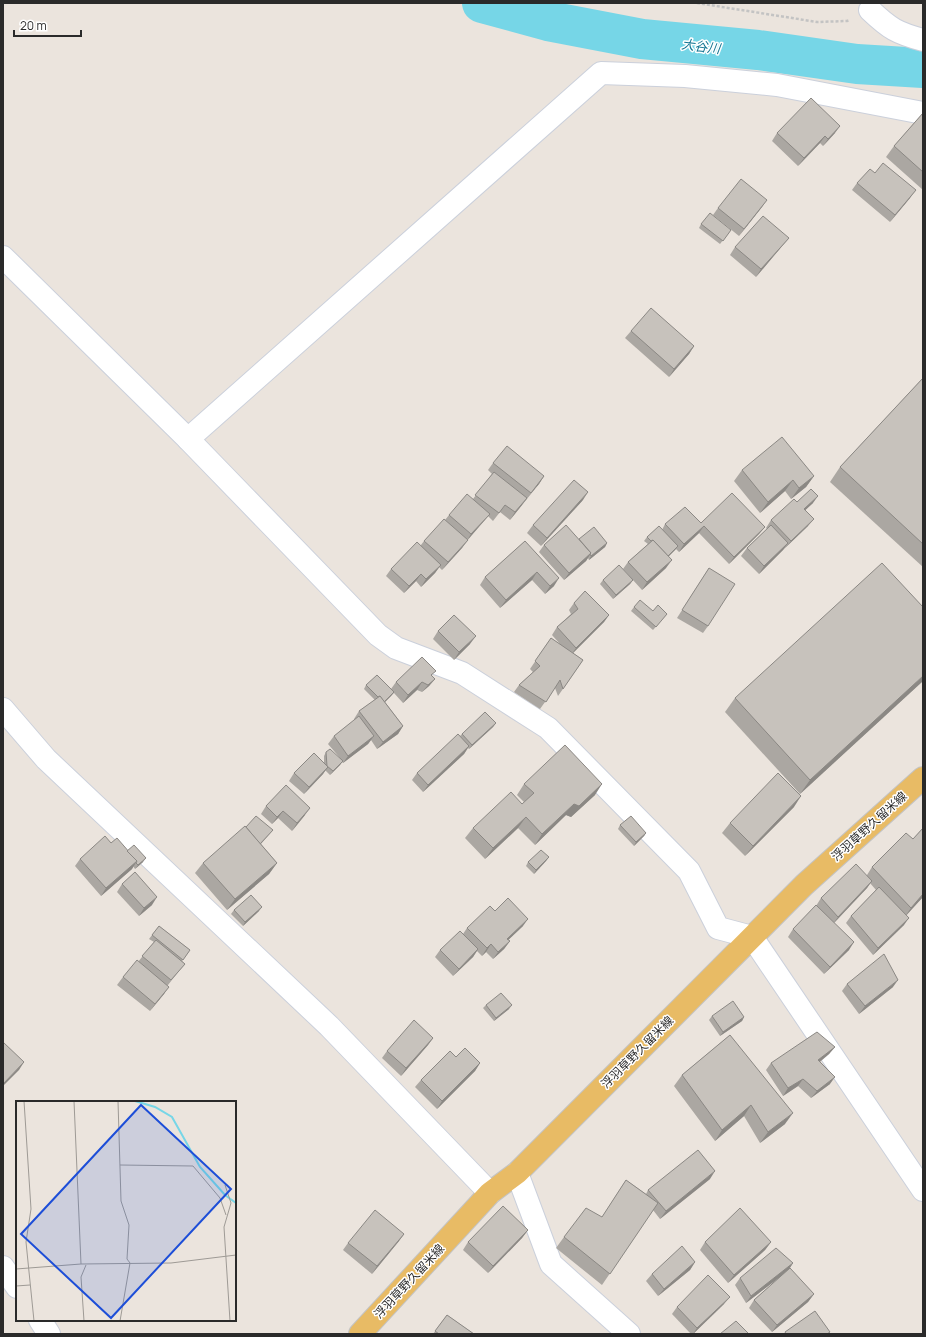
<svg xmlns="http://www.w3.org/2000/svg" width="926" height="1337" font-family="Manrope,'Noto Sans JP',sans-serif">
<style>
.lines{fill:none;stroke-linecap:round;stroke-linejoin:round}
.river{stroke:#76d6e7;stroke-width:40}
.minor-casing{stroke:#cbd0db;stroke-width:24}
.primary-casing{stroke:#c3c3c3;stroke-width:24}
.path{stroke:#c3c3c3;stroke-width:2.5;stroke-dasharray:3 2;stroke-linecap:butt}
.minor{stroke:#fff;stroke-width:22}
.primary{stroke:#e8bb65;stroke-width:22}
.wall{fill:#aba7a2}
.shaded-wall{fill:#8b8884}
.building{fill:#c7c2bc;stroke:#8b8884}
.labels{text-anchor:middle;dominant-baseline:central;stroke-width:3;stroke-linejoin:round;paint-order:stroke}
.street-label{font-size:12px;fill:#2a2a2a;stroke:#fff}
.water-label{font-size:13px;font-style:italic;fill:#157693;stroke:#fff}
.inset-river{fill:none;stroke:#76d6e7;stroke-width:2}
.inset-road{fill:none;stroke:#9e9a95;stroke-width:1}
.view{fill:#1d4ed8;fill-opacity:0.15;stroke:#1d4ed8;stroke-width:2}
.inset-edge{fill:none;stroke:#2a2a2a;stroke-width:2}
</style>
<rect width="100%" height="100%" fill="#ebe4dd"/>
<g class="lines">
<polyline class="river" points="482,3 548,21 642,39 758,50 857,64 923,68"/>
<defs>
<g id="minor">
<path d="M 870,10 C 890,29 897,33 923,40"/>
<polyline points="3,257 188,439 378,635 396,648 462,673 548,728 689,871 718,928 752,937 923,1190"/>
<polyline points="188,439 601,73 685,76 777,85 923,113"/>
<polyline points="3,709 46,759 329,1026 490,1193"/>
<polyline points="517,1173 551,1264 629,1334"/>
<polyline points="3,1267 17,1287"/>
<polyline points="40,1320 49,1334"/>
</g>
<polyline id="primary" points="360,1334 490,1193 517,1173 804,885 923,778"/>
</defs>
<use href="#minor" class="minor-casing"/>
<use href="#primary" class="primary-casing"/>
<polyline class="path" points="697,3 817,22 847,21 850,20"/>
<use href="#minor" class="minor"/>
<use href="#primary" class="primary"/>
</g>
<g class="wall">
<polygon points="923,113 923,190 886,157 894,146"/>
<polygon points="777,133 835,133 823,146 820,143 798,166 772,141"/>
<polygon points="875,173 910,198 890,222 852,190 857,183"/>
<polygon points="762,207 739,236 713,215 718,208"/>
<polygon points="701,224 731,230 720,244 699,228"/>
<polygon points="789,238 783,245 756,277 730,255 735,247"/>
<polygon points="631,331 694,346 689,354 669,377 625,338"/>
<polygon points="923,378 923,567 830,482 840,467"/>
<polygon points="493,463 544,476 539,484 510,520 500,512 493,521 488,516 484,521 467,540 462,548 442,570 439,567 435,573 421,587 416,581 404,593 386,576 391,569 421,545 424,541 445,520 449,515 473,499 492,474 488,470"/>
<polygon points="742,470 814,476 806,487 791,499 785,491 760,513 734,481"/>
<polygon points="583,500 541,546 527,533 533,525"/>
<polygon points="797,502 813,503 805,510 808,526 785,548 759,574 741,556 747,548 767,529 766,528 771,520"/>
<polygon points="701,523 765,527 759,534 729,564 699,533 679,552 676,549 668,557 666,568 642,590 623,569 628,562 648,544 644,541 647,537 662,530 665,524"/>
<polygon points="525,541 554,586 545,594 532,580 500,608 480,585 485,577"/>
<polygon points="607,543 605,547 589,560 588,558 586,561 564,580 539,552 544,545"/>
<polygon points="709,568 708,626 703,633 677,618"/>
<polygon points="603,580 633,580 630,584 613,599 600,584"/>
<polygon points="574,603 609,615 604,622 573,653 583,660 558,696 555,688 540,709 514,692 519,685 533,672 530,669 551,638 560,644 552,635 557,627 571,614 569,610"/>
<polygon points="634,607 667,614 653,630 631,611"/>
<polygon points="438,631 470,644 454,660 433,639"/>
<polygon points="432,676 435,679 429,686 422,692 417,690 403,703 394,693 385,702 403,726 398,734 377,749 371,740 368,744 343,763 342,762 340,765 330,775 325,770 323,774 304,794 289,781 294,773 324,763 324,756 326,752 340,758 328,744 334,736 355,720 354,719 359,711 375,700 364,689 366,685 391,689 396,682"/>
<polygon points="923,681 800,794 725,712 735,698"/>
<polygon points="496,723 493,727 469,749 468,748 464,754 423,792 412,780 417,773 460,736 462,734"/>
<polygon points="524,784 595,795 571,817 566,815 535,845 518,828 485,859 465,838 473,828 522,804 524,802 517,795"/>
<polygon points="266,806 305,815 292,831 278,818 272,824 261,814"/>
<polygon points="794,807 745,856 722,833 730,823"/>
<polygon points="620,825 646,833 644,836 634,846 618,829"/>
<polygon points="246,827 273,830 261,844 277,863 269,874 227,910 195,873 203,863"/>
<polygon points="923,828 923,897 906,915 904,925 873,955 846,923 851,916 876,890 870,883 867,888 834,923 849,950 824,974 788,937 793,929 816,906 821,898 867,875 872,867 913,839"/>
<polygon points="111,843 127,851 143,862 135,869 133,866 132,869 101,896 75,866 80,859"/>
<polygon points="549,857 546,861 534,874 526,866 528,862"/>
<polygon points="122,884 152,905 139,916 117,892"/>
<polygon points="234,910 259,911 243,926 231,914"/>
<polygon points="495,911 523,926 508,940 510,941 504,949 493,959 486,952 482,956 477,951 473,957 453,976 435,957 440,950 463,934 467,928"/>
<polygon points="159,926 190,950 182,961 185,964 179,971 168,985 164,994 150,1011 117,985 123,977 138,962 154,942 149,939"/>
<polygon points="847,984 893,987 859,1014 842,991"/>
<polygon points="486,1005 509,1009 494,1021 483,1008"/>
<polygon points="712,1016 744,1017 742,1021 720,1036 709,1020"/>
<polygon points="730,1035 785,1124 760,1143 744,1116 715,1141 674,1086 682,1075"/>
<polygon points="433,1038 428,1045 401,1076 382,1058 387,1051"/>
<polygon points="835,1047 829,1054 820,1062 830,1084 811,1098 798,1086 783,1096 766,1070 771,1063"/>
<polygon points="480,1063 475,1071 437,1109 415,1087 421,1080"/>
<polygon points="710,1179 660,1219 653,1210 602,1285 556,1248 564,1237 602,1217 626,1180 646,1194 648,1190"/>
<polygon points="528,1230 522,1238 488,1273 463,1250 468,1242"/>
<polygon points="404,1234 399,1241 372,1274 343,1250 348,1243"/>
<polygon points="705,1242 771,1242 765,1250 728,1283 700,1250"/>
<polygon points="695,1262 690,1270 658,1296 646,1281 652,1274"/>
<polygon points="793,1263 789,1269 814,1294 808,1302 772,1332 749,1308 754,1300 782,1275 746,1303 735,1285 740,1278"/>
<polygon points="724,1304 693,1334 691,1334 672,1314 677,1307"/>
<polygon points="447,1315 474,1334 433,1334"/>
</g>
<g class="shaded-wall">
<polygon points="840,126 835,133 823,146 828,139"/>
<polygon points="825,136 820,143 798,166 804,158"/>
<polygon points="916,190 910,198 890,222 895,215"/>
<polygon points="767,200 762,207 739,236 744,229"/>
<polygon points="789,238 783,245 756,277 761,269"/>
<polygon points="694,346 689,354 669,377 674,369"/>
<polygon points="544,476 539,484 525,500 531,493"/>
<polygon points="814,476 806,487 791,499 799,488"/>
<polygon points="793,480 785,491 760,513 768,502"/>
<polygon points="588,492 583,500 541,546 547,538"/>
<polygon points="818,496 813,503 799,516 804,509"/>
<polygon points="527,498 522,505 510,520 515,512"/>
<polygon points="490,514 466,542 471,534"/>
<polygon points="814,519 808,526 785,548 791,541"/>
<polygon points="704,526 699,533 679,552 684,544"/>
<polygon points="765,527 759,534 729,564 734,557"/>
<polygon points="468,540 462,548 442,570 448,562"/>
<polygon points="607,543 605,547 589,560 591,556"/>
<polygon points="788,543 783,550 759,574 764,566"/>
<polygon points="678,546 675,550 664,561 666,557"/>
<polygon points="591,553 586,561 564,580 569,573"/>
<polygon points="672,560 666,568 642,590 647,582"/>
<polygon points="441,565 435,573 421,587 426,579"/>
<polygon points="537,572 532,580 500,608 506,600"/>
<polygon points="421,574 416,581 404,593 409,586"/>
<polygon points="559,578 554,586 545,594 550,586"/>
<polygon points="633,580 630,584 613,599 616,595"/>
<polygon points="609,615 604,622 571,655 576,648"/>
<polygon points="476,636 470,644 454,660 459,652"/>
<polygon points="923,676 923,681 800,794 810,780"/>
<polygon points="435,679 429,686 422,692 428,685"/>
<polygon points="422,682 417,690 403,703 408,695"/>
<polygon points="394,692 391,696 381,706 383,702"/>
<polygon points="496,723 493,727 469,749 472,745"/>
<polygon points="403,726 398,734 377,749 383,742"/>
<polygon points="374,736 368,744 343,763 348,756"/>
<polygon points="469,746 464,754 423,792 428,785"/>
<polygon points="343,761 340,765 330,775 333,771"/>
<polygon points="328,767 323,774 304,794 309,787"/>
<polygon points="602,784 595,795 571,817 566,815 535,845 542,834 574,804"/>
<polygon points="801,796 794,807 745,856 753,846"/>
<polygon points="310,808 305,815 292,831 297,823"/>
<polygon points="283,811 278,818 272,824 277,817"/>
<polygon points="526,817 518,828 485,859 493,848"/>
<polygon points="646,833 644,836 634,846 636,842"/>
<polygon points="549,857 546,861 534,874 536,870"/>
<polygon points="146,858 143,862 135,869 138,865"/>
<polygon points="137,861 132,869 101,896 106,888"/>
<polygon points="277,863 269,874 227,910 235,899"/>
<polygon points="872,881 867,888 833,924 838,917"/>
<polygon points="923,894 923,897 903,919 911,908"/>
<polygon points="157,897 152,905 139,916 144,908"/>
<polygon points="262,907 259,911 243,926 245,922"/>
<polygon points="909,918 904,925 873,955 878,948"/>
<polygon points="528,919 523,926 502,946 507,939"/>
<polygon points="510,941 504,949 493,959 498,952"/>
<polygon points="854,942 849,950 824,974 830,967"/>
<polygon points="491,944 486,952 482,956 487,948"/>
<polygon points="478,949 473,957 453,976 459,969"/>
<polygon points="898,980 893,987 859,1014 865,1006"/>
<polygon points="169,987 164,994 150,1011 155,1004"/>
<polygon points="512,1005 509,1009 494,1021 496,1018"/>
<polygon points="744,1017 742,1021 720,1036 723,1032"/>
<polygon points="433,1038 428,1045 401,1076 406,1068"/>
<polygon points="835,1047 829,1054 813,1067 818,1060"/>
<polygon points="24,1062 19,1070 3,1086 3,1084"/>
<polygon points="480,1063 475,1071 437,1109 442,1101"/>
<polygon points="835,1077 830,1084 811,1098 817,1091"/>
<polygon points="803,1079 798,1086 783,1096 788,1088"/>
<polygon points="751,1105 744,1116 715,1141 722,1130"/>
<polygon points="793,1113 785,1124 760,1143 768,1132"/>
<polygon points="715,1171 710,1179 660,1219 666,1211"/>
<polygon points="528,1230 522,1238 488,1273 493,1266"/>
<polygon points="404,1234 399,1241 372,1274 377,1266"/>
<polygon points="771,1242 765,1250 728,1283 734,1275"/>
<polygon points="695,1262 690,1270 658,1296 664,1289"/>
<polygon points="793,1263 788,1271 746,1303 751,1296"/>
<polygon points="814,1294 808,1302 772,1332 777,1325"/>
<polygon points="730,1297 724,1304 693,1334 697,1328"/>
</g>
<g class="building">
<polygon points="811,98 840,126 828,139 825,136 804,158 777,133"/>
<polygon points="923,113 923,172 894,146"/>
<polygon points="883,163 916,190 895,215 857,183 870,169 875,173"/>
<polygon points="741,179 767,200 744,229 718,208"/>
<polygon points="710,213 731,230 723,241 701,224"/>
<polygon points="763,216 789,238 761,269 735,247"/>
<polygon points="651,308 694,346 674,369 631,331"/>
<polygon points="923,378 923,544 840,467"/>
<polygon points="782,437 814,476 799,488 793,480 768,502 742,470"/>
<polygon points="507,446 544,476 531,493 493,463"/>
<polygon points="494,472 527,498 515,512 505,505 499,513 475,495"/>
<polygon points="574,480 588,492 547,538 533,525"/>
<polygon points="811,489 818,496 804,509 814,519 791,541 771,520 794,499 797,502"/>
<polygon points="732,493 765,527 734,557 704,526 684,544 665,524 685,507 701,523"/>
<polygon points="467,494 490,514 471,534 449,515"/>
<polygon points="444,519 468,540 448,562 424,541"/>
<polygon points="566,525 591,553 569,573 544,545"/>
<polygon points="771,525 788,543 764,566 747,548"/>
<polygon points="659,526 678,546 668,556 653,540 651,541 647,537"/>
<polygon points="594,527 607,543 591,556 590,554 591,553 579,539"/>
<polygon points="653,540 672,560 647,582 628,562"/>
<polygon points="525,541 559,578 550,586 537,572 506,600 485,577"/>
<polygon points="417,542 441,565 426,579 421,574 409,586 391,569"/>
<polygon points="882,563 923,607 923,676 810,780 735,698"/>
<polygon points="619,565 633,580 616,595 603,580"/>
<polygon points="709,568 735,584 708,626 682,610"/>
<polygon points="585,591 609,615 576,648 557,627 578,609 574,603"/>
<polygon points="640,600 653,611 658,605 667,614 656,627 634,607"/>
<polygon points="454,615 476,636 459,652 438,631"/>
<polygon points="551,638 583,660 563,689 560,680 546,702 519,685 540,666 535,661"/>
<polygon points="422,657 436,671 431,675 435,679 428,685 422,682 408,695 396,682"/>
<polygon points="377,675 394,692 384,702 380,696 378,697 366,685"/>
<polygon points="380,696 403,726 383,742 359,711"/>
<polygon points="485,712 496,723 472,745 462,734"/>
<polygon points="359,716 374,736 348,756 334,736"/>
<polygon points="458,734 469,746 428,785 417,773"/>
<polygon points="565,745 602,784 579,806 574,804 542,834 526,817 493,848 473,828 511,792 522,804 534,793 524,784"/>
<polygon points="330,749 343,761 333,771 327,766 326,752"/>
<polygon points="314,753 328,767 309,787 294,773"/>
<polygon points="778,773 801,796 753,846 730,823"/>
<polygon points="286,785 310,808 297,823 283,811 277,817 266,806"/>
<polygon points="256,816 273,830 260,844 246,827"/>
<polygon points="631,816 646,833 636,842 620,825"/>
<polygon points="245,826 277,863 235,899 203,863"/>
<polygon points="923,828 923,894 911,908 872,867 906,833 913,839"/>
<polygon points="105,836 111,843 117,838 137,861 106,888 80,859"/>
<polygon points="134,845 146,858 138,865 136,863 137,861 127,851"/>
<polygon points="541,850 549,857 536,870 528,862"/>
<polygon points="856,864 872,881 838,917 821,898"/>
<polygon points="135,872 157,897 144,908 122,884"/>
<polygon points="879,887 909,918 878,948 851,916"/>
<polygon points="251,895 262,907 245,922 234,910"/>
<polygon points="508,898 528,919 507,939 510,941 498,952 491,944 487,948 467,928 490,906 495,911"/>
<polygon points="816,905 854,942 830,967 793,929"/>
<polygon points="159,926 190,950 183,960 152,935"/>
<polygon points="460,931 478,949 459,969 440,950"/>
<polygon points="156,940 185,964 171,980 142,956"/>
<polygon points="884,954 898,980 865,1006 847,984"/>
<polygon points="137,960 169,987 155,1004 123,977"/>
<polygon points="501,993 512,1005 496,1018 486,1005"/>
<polygon points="733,1001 744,1017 723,1032 712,1016"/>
<polygon points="414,1020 433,1038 406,1068 387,1051"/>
<polygon points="817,1032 835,1047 818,1060 835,1077 817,1091 803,1079 788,1088 771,1063"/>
<polygon points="730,1035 793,1113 768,1132 751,1105 722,1130 682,1075"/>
<polygon points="3,1042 24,1062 3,1084"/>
<polygon points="465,1048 480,1063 442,1101 421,1080 450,1051 456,1057"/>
<polygon points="698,1150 715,1171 666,1211 648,1190"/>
<polygon points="626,1180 658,1203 610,1274 564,1237 586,1208 602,1217"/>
<polygon points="503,1206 528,1230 493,1266 468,1242"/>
<polygon points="740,1208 771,1242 734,1275 705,1242"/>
<polygon points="375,1210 404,1234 377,1266 348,1243"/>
<polygon points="682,1246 695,1262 664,1289 652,1274"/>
<polygon points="776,1248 793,1263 751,1296 740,1278"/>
<polygon points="790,1268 814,1294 777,1325 754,1300"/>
<polygon points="708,1275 730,1297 697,1328 677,1307"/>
<polygon points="815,1311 830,1332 827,1334 786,1334 785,1332"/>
<polygon points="447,1315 474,1334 439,1334 435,1331"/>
<polygon points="736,1321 749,1334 720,1334"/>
</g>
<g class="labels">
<g class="street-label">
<text transform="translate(869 826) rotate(-42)">浮羽草野久留米線</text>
<text transform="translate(637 1052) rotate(-45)">浮羽草野久留米線</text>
<text transform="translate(409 1281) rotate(-47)">浮羽草野久留米線</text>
</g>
<g class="water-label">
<text transform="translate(701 46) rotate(7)">大谷川</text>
</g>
</g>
<g transform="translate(16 1101)">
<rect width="220" height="220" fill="#ebe4dd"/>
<path class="inset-river" d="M 119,0 L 139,6 L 156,16 L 184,66 L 209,94 L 220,102"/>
<path class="inset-road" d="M 8,0 L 15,108 L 10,141 L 18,220M 58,0 L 65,163M 102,0 L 105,100 L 113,124 L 111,158 L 114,162 L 104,220M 104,64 L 177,65 L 204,97 L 210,114M 209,84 L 215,102 L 208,126 L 214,220M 0,168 L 65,163 L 155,162 L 220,154M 0,185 L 14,184M 68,220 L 65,176 L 70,164"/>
<path class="view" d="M 125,4 L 215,88 L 95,217 L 5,133 Z"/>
<rect width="220" height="220" class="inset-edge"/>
</g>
<rect width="926" height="1337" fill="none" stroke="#2a2a2a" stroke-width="8"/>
<path d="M14 30v6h67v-6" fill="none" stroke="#2a2a2a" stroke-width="2"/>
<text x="20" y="30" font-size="12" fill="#2a2a2a" stroke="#ffffff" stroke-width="3" paint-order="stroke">20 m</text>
</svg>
